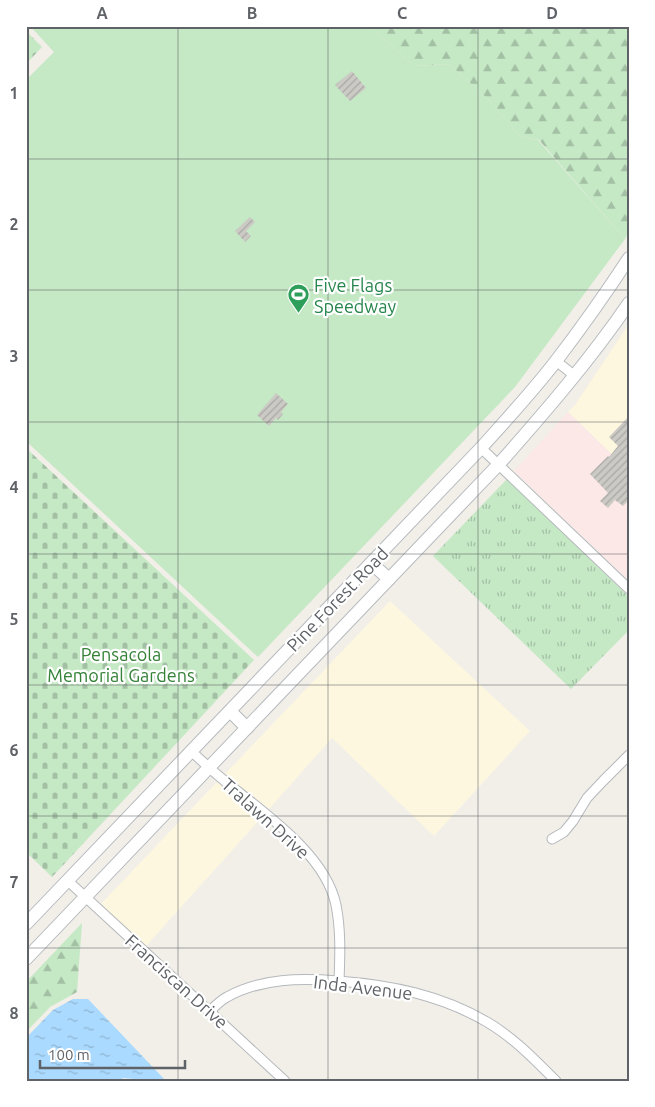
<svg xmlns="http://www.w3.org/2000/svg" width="655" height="1107" font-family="Ubuntu,sans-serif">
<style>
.commercial{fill:#fef7e0}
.medical{fill:#fce8e6}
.grass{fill:#c5e8c5}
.forest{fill:url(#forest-firs)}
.cemetery{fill:url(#cemetery-stones)}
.park{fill:url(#park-tufts)}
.water{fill:url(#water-ripples)}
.building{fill:url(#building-hatch)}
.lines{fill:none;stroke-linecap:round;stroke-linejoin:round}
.street-casing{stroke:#b5b8bc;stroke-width:11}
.secondary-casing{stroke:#b6babf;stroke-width:14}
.street{stroke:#fff;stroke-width:9}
.secondary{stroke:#fff;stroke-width:12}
.grid{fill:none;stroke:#5f6368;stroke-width:1;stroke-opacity:0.55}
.labels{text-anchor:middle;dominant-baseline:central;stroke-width:4.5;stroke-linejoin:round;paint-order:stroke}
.leisure-label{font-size:18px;fill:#27864d;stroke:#fff;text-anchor:start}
.street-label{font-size:18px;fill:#5f6368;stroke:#fff}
.park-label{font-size:18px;fill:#348238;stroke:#fff}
.neatline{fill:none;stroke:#5f6368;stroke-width:2}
.grid-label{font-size:16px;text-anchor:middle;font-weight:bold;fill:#5f6368}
</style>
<defs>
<pattern id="forest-firs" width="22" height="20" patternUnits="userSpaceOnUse" patternTransform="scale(1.25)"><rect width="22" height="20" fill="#c5e8c5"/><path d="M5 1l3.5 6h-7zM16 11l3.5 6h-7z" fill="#a3c0a4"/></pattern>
<pattern id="cemetery-stones" width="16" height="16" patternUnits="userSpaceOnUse" patternTransform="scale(1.25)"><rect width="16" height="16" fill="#c5e8c5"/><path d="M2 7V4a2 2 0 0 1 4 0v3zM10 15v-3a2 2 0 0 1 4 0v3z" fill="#a3c0a4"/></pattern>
<pattern id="park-tufts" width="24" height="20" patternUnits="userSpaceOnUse" patternTransform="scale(1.25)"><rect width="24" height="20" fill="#c5e8c5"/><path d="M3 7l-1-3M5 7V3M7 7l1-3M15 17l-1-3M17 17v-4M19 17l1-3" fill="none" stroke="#a3c0a4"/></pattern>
<pattern id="water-ripples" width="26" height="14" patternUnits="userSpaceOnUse" patternTransform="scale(1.25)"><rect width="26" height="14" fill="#aadaff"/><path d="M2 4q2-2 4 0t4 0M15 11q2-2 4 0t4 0" fill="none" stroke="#8eb4d2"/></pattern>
<pattern id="building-hatch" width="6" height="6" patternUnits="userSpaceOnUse" patternTransform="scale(1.25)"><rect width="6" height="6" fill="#cccac5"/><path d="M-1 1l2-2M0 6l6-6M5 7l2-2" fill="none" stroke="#a9a8a4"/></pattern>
</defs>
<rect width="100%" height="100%" fill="#f1efe8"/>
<g class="commercial">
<polygon points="629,324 629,471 568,412 575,405"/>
<polygon points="390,601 530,731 434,836 332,738 269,809 225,774"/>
<polygon points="217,782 262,817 146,946 101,904"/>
</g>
<polygon class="medical" points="568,412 629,471 629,581 514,471"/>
<polygon class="grass" points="30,26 370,26 414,66 449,64 489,100 521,137 538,140 625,239 515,387 258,657 26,441 26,80 54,52"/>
<g class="forest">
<polygon points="370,26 629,26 629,231 625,239 539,140 521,137 489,100 449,64 414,66"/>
<polygon points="82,923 77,992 50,1007 26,1032 26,982"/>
</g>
<g class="cemetery">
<polygon points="26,31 42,47 26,64"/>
<polygon points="26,448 254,660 52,877 26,852"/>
</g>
<polygon class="park" points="507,479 629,597 629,630 571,689 433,556"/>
<polygon class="water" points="73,999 88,999 166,1081 137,1081 135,1079 123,1078 120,1081 26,1081 26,1038 53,1010"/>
<g class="building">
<polygon points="352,71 366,88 350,101 335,85"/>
<polygon points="250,217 255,222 246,231 251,236 245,242 235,231"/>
<polygon points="276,393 288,404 281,412 283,414 278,420 276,418 269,426 257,415"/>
<polygon points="629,416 629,500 623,506 615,500 608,508 600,501 608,493 590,474 608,456 609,457 618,446 609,437"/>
</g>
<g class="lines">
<defs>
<g id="street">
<polyline points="556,361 575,376"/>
<polyline points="481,448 629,589"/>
<path d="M 191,751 C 201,760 210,769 220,777 C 259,810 325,852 336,905 C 341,930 340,956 339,981"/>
<polyline points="552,839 564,832 573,821 587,798 603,781 629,755"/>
<polyline points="68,881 285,1081"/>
<path d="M 210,1011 C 215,1006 221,1000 227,997 C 261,978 301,978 338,981 C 391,985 441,995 487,1022 C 513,1037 535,1060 556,1081"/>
</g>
<g id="secondary">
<polyline points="371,563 389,579"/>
<polyline points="230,711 247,728"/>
<path d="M 26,924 L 481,448 C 507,419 533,391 556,361 C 582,327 606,293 629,258"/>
<path d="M 26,959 L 499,464 C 545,412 590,360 629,303"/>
</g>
</defs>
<use href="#street" class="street-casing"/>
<use href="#secondary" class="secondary-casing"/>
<use href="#street" class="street"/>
<use href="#secondary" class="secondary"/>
</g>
<path class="grid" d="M 178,26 L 178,1081M 328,26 L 328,1081M 478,26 L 478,1081M 26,159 L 629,159M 26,290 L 629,290M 26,422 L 629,422M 26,554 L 629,554M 26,685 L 629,685M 26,816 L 629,816M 26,948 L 629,948"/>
<defs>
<symbol id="stadium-pin" viewBox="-11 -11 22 30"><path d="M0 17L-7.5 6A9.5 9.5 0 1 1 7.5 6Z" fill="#2e9e5b" stroke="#fff"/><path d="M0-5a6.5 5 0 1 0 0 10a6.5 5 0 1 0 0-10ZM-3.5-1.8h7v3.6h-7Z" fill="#fff"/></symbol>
</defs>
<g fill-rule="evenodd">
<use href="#stadium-pin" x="286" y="282" width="25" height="34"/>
</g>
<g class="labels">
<g class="leisure-label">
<text x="314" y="285">Five Flags<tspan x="314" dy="21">Speedway</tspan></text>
</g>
<g class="street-label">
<text transform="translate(337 599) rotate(-46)">Pine Forest Road</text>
<text transform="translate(266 818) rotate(42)">Tralawn Drive</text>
<text transform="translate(177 981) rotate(42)">Franciscan Drive</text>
<text transform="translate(363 987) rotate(7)">Inda Avenue</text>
</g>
<g class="park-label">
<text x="121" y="654">Pensacola<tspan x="121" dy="21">Memorial Gardens</tspan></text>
</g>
</g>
<rect width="655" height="1107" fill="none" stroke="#ffffff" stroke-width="55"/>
<path d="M40 1060v8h145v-8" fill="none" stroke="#5f6368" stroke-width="2.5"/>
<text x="48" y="1060" font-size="15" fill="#5f6368" stroke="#ffffff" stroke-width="4" paint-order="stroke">100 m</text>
<rect x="28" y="28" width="600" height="1052" class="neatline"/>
<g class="grid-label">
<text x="102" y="19">A</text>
<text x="252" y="19">B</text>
<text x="402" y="19">C</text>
<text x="552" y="19">D</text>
<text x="14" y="99">1</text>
<text x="14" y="230">2</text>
<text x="14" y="362">3</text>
<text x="14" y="493">4</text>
<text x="14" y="625">5</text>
<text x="14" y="756">6</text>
<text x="14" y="888">7</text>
<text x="14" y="1019">8</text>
</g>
</svg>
